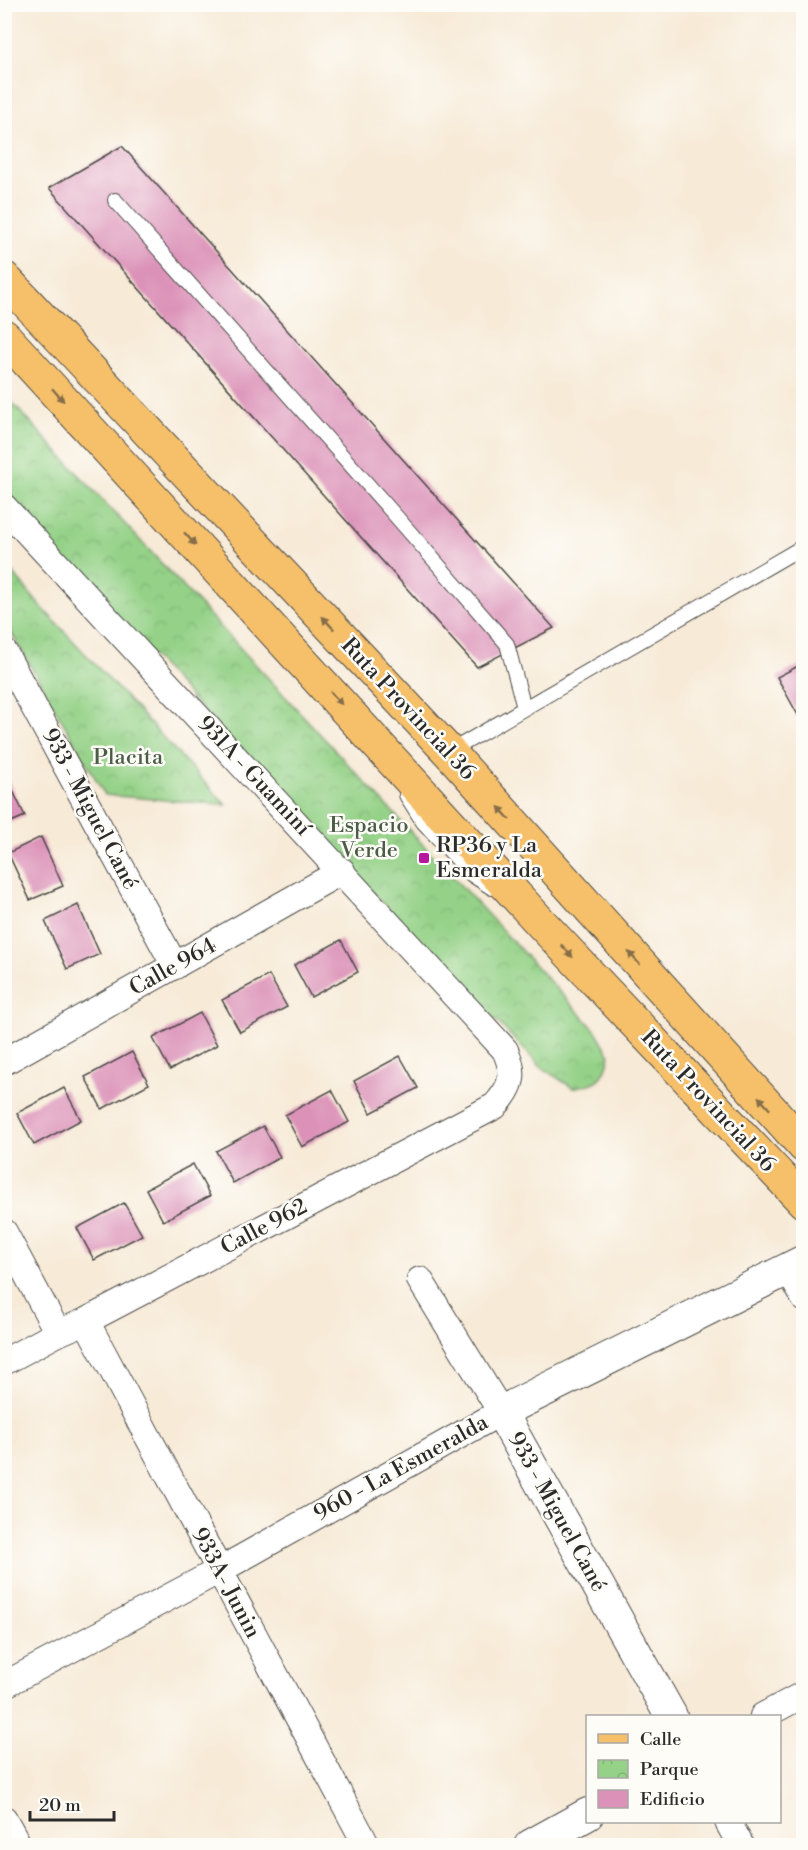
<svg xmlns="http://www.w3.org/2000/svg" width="808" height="1850" font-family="'Libre Bodoni',serif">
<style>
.park{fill:url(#park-crowns);stroke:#607e5a;stroke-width:1.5}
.building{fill:#db91b8}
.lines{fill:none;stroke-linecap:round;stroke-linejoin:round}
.service-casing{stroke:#4a4845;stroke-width:16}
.minor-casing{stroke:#4a4845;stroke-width:28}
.tertiary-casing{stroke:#4a4845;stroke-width:34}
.primary-casing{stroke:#4a4845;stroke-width:35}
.service{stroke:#fff;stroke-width:14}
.minor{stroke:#fff;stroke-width:26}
.tertiary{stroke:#fff;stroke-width:32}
.primary{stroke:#f6c06b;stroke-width:33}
.oneway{fill:#866e48}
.poi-dot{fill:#b5179e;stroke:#fdfcf7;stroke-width:2}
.labels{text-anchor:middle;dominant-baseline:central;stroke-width:5;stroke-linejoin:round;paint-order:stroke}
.street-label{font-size:22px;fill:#2b2b2b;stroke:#fdfcf7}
.park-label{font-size:22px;fill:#4b5d47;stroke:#fdfcf7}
.poi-label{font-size:22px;fill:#2b2b2b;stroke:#fdfcf7;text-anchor:start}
</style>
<defs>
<pattern id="park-crowns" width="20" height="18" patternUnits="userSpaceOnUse" patternTransform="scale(1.5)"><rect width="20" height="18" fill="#95d288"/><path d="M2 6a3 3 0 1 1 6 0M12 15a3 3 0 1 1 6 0" fill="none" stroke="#81b476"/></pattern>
</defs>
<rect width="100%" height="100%" fill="#fdfcf7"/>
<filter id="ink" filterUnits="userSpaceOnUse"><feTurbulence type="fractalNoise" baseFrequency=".0167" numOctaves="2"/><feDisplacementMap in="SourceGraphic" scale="12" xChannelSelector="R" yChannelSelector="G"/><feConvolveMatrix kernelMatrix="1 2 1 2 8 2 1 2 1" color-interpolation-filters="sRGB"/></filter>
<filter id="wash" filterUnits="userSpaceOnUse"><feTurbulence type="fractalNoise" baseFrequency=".008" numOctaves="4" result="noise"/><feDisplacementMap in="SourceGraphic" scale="24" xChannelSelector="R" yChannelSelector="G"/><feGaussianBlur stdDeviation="1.35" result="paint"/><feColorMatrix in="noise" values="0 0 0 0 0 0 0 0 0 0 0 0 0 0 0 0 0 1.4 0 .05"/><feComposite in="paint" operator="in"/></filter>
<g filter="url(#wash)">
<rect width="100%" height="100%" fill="#f7ead7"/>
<g class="park">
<path d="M 4,394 L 596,1031 L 610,1055 C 605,1081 598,1083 573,1088 L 542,1068 L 348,867 L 5,497 Z"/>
<polygon points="4,562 36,601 226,805 105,795 5,622"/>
</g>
<g id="blocks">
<g class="building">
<polygon points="122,146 554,628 477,667 49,188"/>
<polygon points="804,663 804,726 777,677"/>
<polygon points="4,772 25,816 4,825"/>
<polygon points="41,837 63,886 30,900 8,853"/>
<polygon points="78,905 100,954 67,969 45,921"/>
<polygon points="341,940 358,972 311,997 294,965"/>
<polygon points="269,975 287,1007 240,1032 222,1000"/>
<polygon points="200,1013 217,1045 170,1070 153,1038"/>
<polygon points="132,1052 149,1084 102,1109 85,1077"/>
<polygon points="400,1056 418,1088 371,1113 354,1081"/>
<polygon points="64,1088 81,1120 34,1145 17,1113"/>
<polygon points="332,1090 349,1122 302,1147 285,1115"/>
<polygon points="263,1126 280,1157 233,1183 216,1151"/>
<polygon points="193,1164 210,1196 163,1221 146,1189"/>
<polygon points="124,1203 142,1235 94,1260 77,1228"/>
</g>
</g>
</g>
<g filter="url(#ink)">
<use href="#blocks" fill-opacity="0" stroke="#4a4845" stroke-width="1.5"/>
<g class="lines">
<defs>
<g id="service">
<polyline points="115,200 394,514 507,644 524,708"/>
<polyline points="449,752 804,546"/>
<polyline points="406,795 423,822 472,875 492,888"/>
</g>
<g id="minor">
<path d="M 4,507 L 505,1050 C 516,1074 513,1086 495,1106 L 86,1321 L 58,1333 L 4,1362"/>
<polyline points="4,652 175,966"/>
<polyline points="4,1062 342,871"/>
<polyline points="4,1232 58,1333"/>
<polyline points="788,1269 804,1298"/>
<polyline points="86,1321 367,1846"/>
<polyline points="4,1685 220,1570 501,1412 420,1280"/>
<polyline points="763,1716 804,1694"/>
<polyline points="4,1819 19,1846"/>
<polyline points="728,1822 741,1846"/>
</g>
<g id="tertiary">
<polyline points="671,1716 501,1412 804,1261"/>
<polyline points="530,1846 588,1814"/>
</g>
<g id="primary">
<polyline points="4,278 449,752 804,1146"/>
<polyline points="4,336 541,923 804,1202"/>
</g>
</defs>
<use href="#service" class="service-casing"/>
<use href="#minor" class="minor-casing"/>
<use href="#tertiary" class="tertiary-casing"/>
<use href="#primary" class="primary-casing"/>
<use href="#service" class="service"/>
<use href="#minor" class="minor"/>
<use href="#tertiary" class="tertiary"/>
<use href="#primary" class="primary"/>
</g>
<defs><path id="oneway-solid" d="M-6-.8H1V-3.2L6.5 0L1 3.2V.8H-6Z" transform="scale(1.5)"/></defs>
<g class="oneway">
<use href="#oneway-solid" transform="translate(58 395) rotate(48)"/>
<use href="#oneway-solid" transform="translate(190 539) rotate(48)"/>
<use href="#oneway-solid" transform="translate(328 623) rotate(-133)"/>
<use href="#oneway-solid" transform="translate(336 698) rotate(48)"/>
<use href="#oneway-solid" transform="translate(504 813) rotate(-132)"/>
<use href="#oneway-solid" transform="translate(567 951) rotate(47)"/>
<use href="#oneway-solid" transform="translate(634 958) rotate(-132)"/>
<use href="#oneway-solid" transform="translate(764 1103) rotate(-132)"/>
</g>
</g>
<rect class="poi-dot" x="418" y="852" width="12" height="12" rx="3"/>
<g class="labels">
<g class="street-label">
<text transform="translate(408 709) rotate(47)">Ruta Provincial 36</text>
<text transform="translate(254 776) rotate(47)">931A - Guaminí</text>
<text transform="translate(90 809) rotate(62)">933 - Miguel Cané</text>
<text transform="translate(173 967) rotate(-29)">Calle 964</text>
<text transform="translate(708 1101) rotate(47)">Ruta Provincial 36</text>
<text transform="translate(264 1227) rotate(-28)">Calle 962</text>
<text transform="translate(401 1468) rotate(-29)">960 - La Esmeralda</text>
<text transform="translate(557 1512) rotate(61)">933 - Miguel Cané</text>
<text transform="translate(226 1583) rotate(62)">933A- Junin</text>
</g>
<g class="park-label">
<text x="128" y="757">Placita</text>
<text x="369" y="825">Espacio<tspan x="369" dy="25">Verde</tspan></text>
</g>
<g class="poi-label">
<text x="436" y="845">RP36 y La<tspan x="436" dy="25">Esmeralda</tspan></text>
</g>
</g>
<rect width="808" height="1850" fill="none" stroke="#fdfcf7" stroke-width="24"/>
<rect x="586" y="1715" width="195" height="108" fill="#fdfcf7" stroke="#a9a8a5" stroke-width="1.5"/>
<rect x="598" y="1734" width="30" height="9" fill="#f6c06b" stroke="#a9a8a5" stroke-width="1.5"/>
<text x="640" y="1745" font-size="18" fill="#2b2b2b">Calle</text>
<rect x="598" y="1760" width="30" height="18" fill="url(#park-crowns)" stroke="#a9a8a5" stroke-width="1.5"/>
<text x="640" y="1775" font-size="18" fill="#2b2b2b">Parque</text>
<rect x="598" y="1790" width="30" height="18" fill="#db91b8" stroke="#a9a8a5" stroke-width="1.5"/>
<text x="640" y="1805" font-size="18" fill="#2b2b2b">Edificio</text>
<path d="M30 1811v9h84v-9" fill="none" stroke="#2b2b2b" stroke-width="3"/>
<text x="39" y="1811" font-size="18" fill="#2b2b2b" stroke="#fdfcf7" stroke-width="4.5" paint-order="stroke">20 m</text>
</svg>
